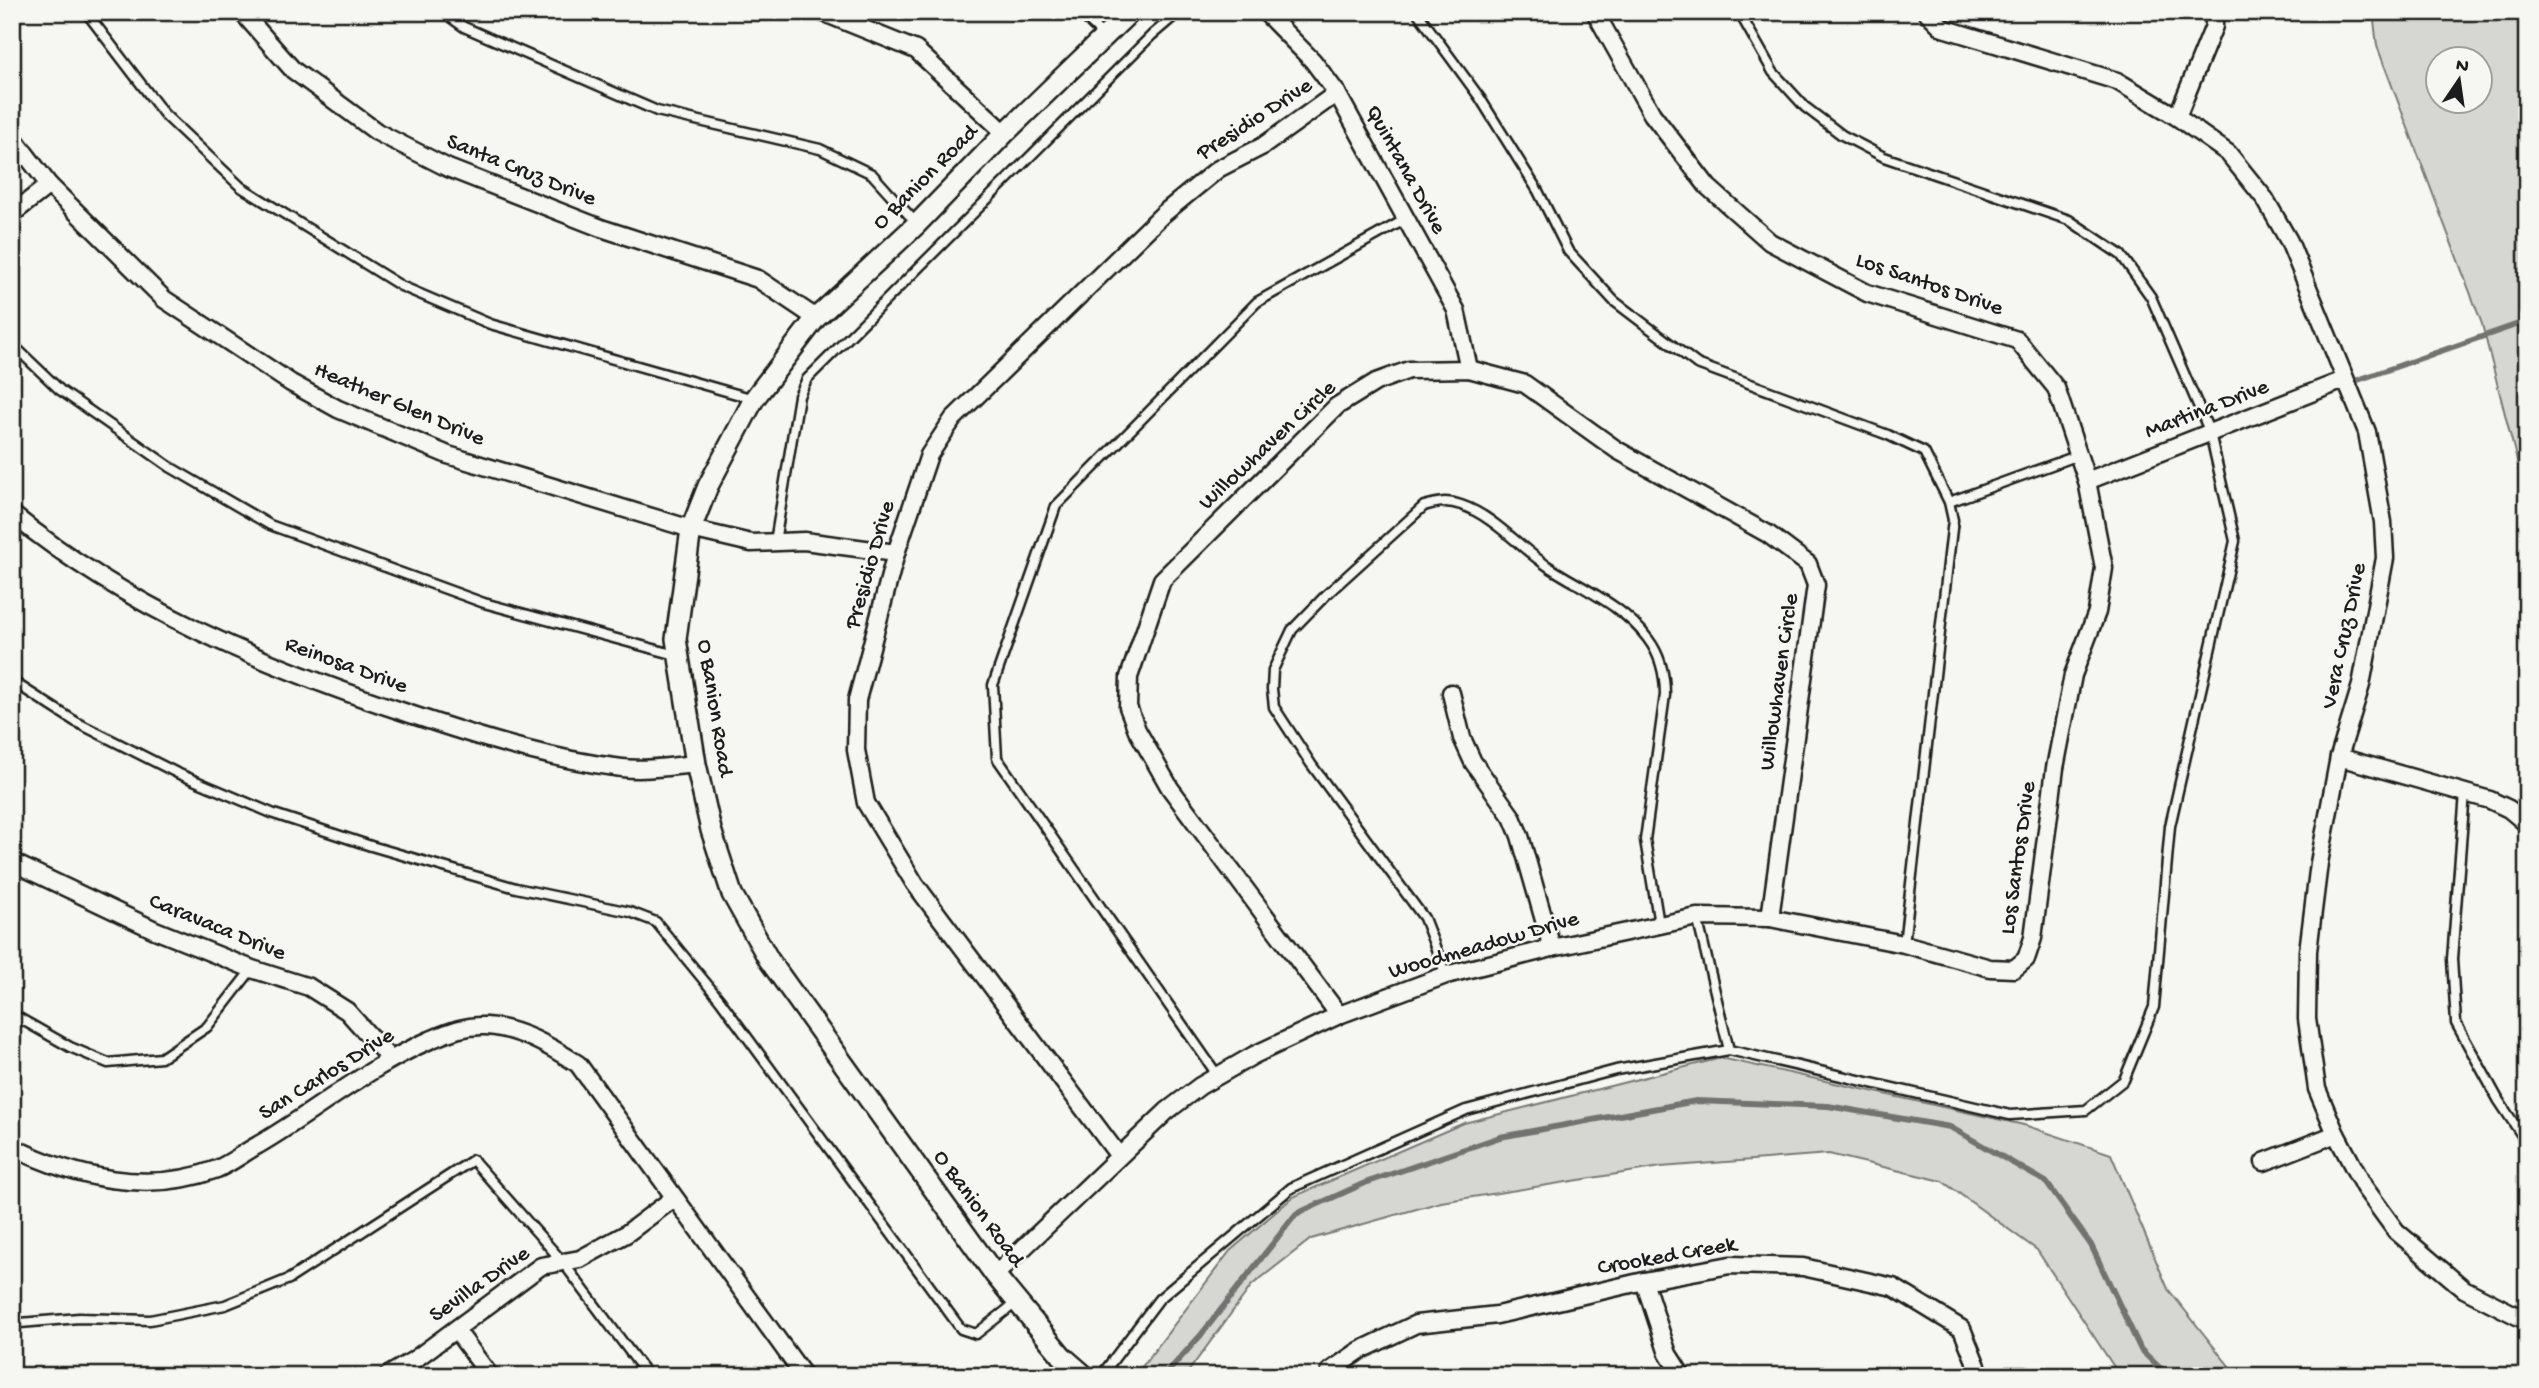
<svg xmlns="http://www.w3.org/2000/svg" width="2539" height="1388" font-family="'Gochi Hand',sans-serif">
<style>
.green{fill:#d6d6d2;stroke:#797977;stroke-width:2;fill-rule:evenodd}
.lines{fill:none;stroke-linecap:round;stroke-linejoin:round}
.stream{stroke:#727271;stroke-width:6}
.service-casing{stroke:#1c1c1c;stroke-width:13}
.minor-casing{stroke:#1c1c1c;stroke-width:21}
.tertiary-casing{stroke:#1c1c1c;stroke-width:24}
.service{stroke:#f6f6f2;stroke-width:8}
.minor{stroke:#f6f6f2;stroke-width:16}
.tertiary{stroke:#f6f6f2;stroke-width:19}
.labels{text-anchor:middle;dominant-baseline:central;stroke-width:5;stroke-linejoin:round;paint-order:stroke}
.street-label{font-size:23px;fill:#1c1c1c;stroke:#f6f6f2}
</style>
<rect width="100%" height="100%" fill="#f6f6f2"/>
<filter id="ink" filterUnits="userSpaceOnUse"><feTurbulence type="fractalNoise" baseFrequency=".0143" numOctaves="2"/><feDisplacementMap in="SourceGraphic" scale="14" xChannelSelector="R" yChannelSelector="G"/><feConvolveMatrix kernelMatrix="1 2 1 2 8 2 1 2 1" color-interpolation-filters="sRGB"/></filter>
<g filter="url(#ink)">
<g class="green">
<path d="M 2373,12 L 2527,12 L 2527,530 L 2518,465 L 2482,324 L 2377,46 ZM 2438,60 L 2480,60 L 2480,102 L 2438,102 Z"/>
<polygon points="1721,1058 2024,1125 2111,1154 2168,1289 2237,1376 2120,1376 2037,1250 1942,1181 1829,1154 1661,1167 1441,1202 1311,1239 1252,1285 1185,1376 1144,1376 1139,1371 1230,1251 1293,1197 1464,1123"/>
</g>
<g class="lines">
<g class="stream">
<polyline points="2358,380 2527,321"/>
<polyline points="1164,1376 1201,1335 1296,1214 1365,1183 1500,1137 1696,1101 1828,1106 1950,1127 2046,1182 2091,1245 2141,1350 2168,1376"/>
</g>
<defs>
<g id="service">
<polyline points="86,12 164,114 241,187 401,286 490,324 754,399"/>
<polyline points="443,12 464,27 657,111 820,149 872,174 917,224"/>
<polyline points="1079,12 1105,37"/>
<polyline points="1417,12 1480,98 1538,191 1568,251 1614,301 1697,364 1888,435 1924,452 1949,502 1953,520 1904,944"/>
<polyline points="12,344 60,390 170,467 270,525 484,603 676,655"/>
<polyline points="1949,502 2079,455"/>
<polyline points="775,542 799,396 807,379 1152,35 1179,12"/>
<polyline points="12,681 76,722 177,773 274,814 371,846 516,888 630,912 656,922 720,1000 961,1329 976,1334 1017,1302"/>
<polyline points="2465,793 2452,959 2456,1023 2499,1101 2527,1143"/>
<polyline points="1697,917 1729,1050 2010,1115 2086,1110 2124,1080 2154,1007 2170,826 2235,541 2210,433 2151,297 2121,255 2069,220 1884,157 1842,135 1805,107 1773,72 1739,12"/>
<path d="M 1446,975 L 1424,918 L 1311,764 L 1274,707 L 1272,689 L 1273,670 L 1292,630 L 1326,595 L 1424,506 C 1438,502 1447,500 1461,505 C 1494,516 1520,548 1549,567 C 1583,589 1624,606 1648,639 C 1661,656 1665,675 1665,695 L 1645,840 L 1659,924"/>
<polyline points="12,1014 70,1047 108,1063 161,1058 207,1027 252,969"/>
<polyline points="1218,1076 997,758 993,685 1056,506 1257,302 1406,219"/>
<polyline points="12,1321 20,1323 79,1318 150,1320 225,1305 289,1279 473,1160 562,1261 648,1376"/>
<polyline points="1101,1376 1159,1299 1291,1188 1466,1110 1616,1070 1729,1050"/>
</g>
<g id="minor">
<polyline points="242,12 293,70 377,132 448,168 601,228 758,279 816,318"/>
<polyline points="822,12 916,50 1005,133"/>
<polyline points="1265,12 1313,61 1337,93 1456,310 1469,369"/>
<polyline points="1927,12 1943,28 2117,81 2177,117 2228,153 2265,199 2289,241 2367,432 2383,522 2385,558 2361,685 2339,757 2319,863 2308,951 2307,1019 2317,1089 2336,1134 2364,1187 2396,1231 2464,1289 2527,1321"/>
<polyline points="2177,117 2214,26 2214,12"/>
<polyline points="12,136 49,185 164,299 291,383 338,409 448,455 691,529 751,543 804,541 896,553"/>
<polyline points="12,214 49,185"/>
<polyline points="2087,481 2344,380"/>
<path d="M 12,514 C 127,608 267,667 407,713 C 478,737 548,759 622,768 C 646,771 673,766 696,764"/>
<polyline points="1451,693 1462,738 1473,762 1512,817 1520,836 1552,948"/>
<polyline points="2339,757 2490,800 2509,809 2527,824"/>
<polyline points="12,862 155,930 252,969 309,987 347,1011 389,1058"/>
<polyline points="1339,1015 1170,788 1137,730 1128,707 1129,677 1162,580 1337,406 1376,382 1409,370 1469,369 1525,384 1617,450 1768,534 1808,564 1816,585 1770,918"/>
<path d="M 12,1147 C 75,1178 149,1195 217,1169 C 231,1163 245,1152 258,1145 C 316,1111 368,1067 430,1040 C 449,1032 465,1025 486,1026 C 519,1028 550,1046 578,1064 L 804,1376"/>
<polyline points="1119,1156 915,884 866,803 856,750 857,700 896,553 929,455 953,419 1163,214 1218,169 1263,146 1337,93"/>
<polyline points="2264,1162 2336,1134"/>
<polyline points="995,1275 1167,1111 1200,1086 1254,1055 1339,1015 1446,975 1552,948 1697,917 1770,918 1904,944 1990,968 2014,969 2026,959 2033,938 2055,768 2073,675 2097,612 2104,568 2087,481 2056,388 2017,340 1867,293 1770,242 1708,187 1652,114 1595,12"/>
<polyline points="1644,1281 1668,1354 1682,1376"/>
<polyline points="456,1330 490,1376"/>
<polyline points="387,1376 414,1360 541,1266 580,1259 626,1234 674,1198"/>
<polyline points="1333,1376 1330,1371 1359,1351 1416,1324 1497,1315 1644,1281 1730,1265 1803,1267 1893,1287 1962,1329 1981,1376"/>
</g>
<polyline id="tertiary" points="1085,1376 1062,1356 995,1275 769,960 732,894 711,830 696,764 676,639 691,529 708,486 754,399 816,318 917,224 1005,133 1130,12"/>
</defs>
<use href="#service" class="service-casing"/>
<use href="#minor" class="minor-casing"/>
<use href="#tertiary" class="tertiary-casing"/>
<use href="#service" class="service"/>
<use href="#minor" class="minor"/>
<use href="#tertiary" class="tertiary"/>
</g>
</g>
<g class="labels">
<g class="street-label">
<text transform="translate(1255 120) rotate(-33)">Presidio Drive</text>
<text transform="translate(1405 170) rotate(61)">Quintana Drive</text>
<text transform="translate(521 171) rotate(22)">Santa Cruz Drive</text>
<text transform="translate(926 178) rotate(-45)">O Banion Road</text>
<text transform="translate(1929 285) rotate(19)">Los Santos Drive</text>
<text transform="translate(399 405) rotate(23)">Heather Glen Drive</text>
<text transform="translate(2207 410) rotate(-21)">Martina Drive</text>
<text transform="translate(1268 446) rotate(-43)">Willowhaven Circle</text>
<text transform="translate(871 565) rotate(-74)">Presidio Drive</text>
<text transform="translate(2345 636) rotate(-78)">Vera Cruz Drive</text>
<text transform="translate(346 666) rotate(20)">Reinosa Drive</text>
<text transform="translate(1780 682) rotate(-82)">Willowhaven Circle</text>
<text transform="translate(714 708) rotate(81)">O Banion Road</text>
<text transform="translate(2019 858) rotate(-82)">Los Santos Drive</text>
<text transform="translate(217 928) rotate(22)">Caravaca Drive</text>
<text transform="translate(1484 946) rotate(-16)">Woodmeadow Drive</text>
<text transform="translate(327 1075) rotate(-32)">San Carlos Drive</text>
<text transform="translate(978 1209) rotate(54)">O Banion Road</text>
<text transform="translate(1667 1257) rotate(-10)">Crooked Creek</text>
<text transform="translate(480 1285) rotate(-35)">Sevilla Drive</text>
</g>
</g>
<rect width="2539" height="1388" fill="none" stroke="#f6f6f2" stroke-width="42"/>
<rect x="21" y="21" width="2497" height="1346" fill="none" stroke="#1c1c1c" stroke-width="2.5" filter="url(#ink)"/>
<g transform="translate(2459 80) rotate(13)"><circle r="33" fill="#f6f6f2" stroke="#9f9f9c" stroke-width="2"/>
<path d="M0-5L12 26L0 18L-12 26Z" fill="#1c1c1c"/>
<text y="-10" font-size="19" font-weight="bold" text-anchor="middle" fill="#1c1c1c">N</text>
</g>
</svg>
